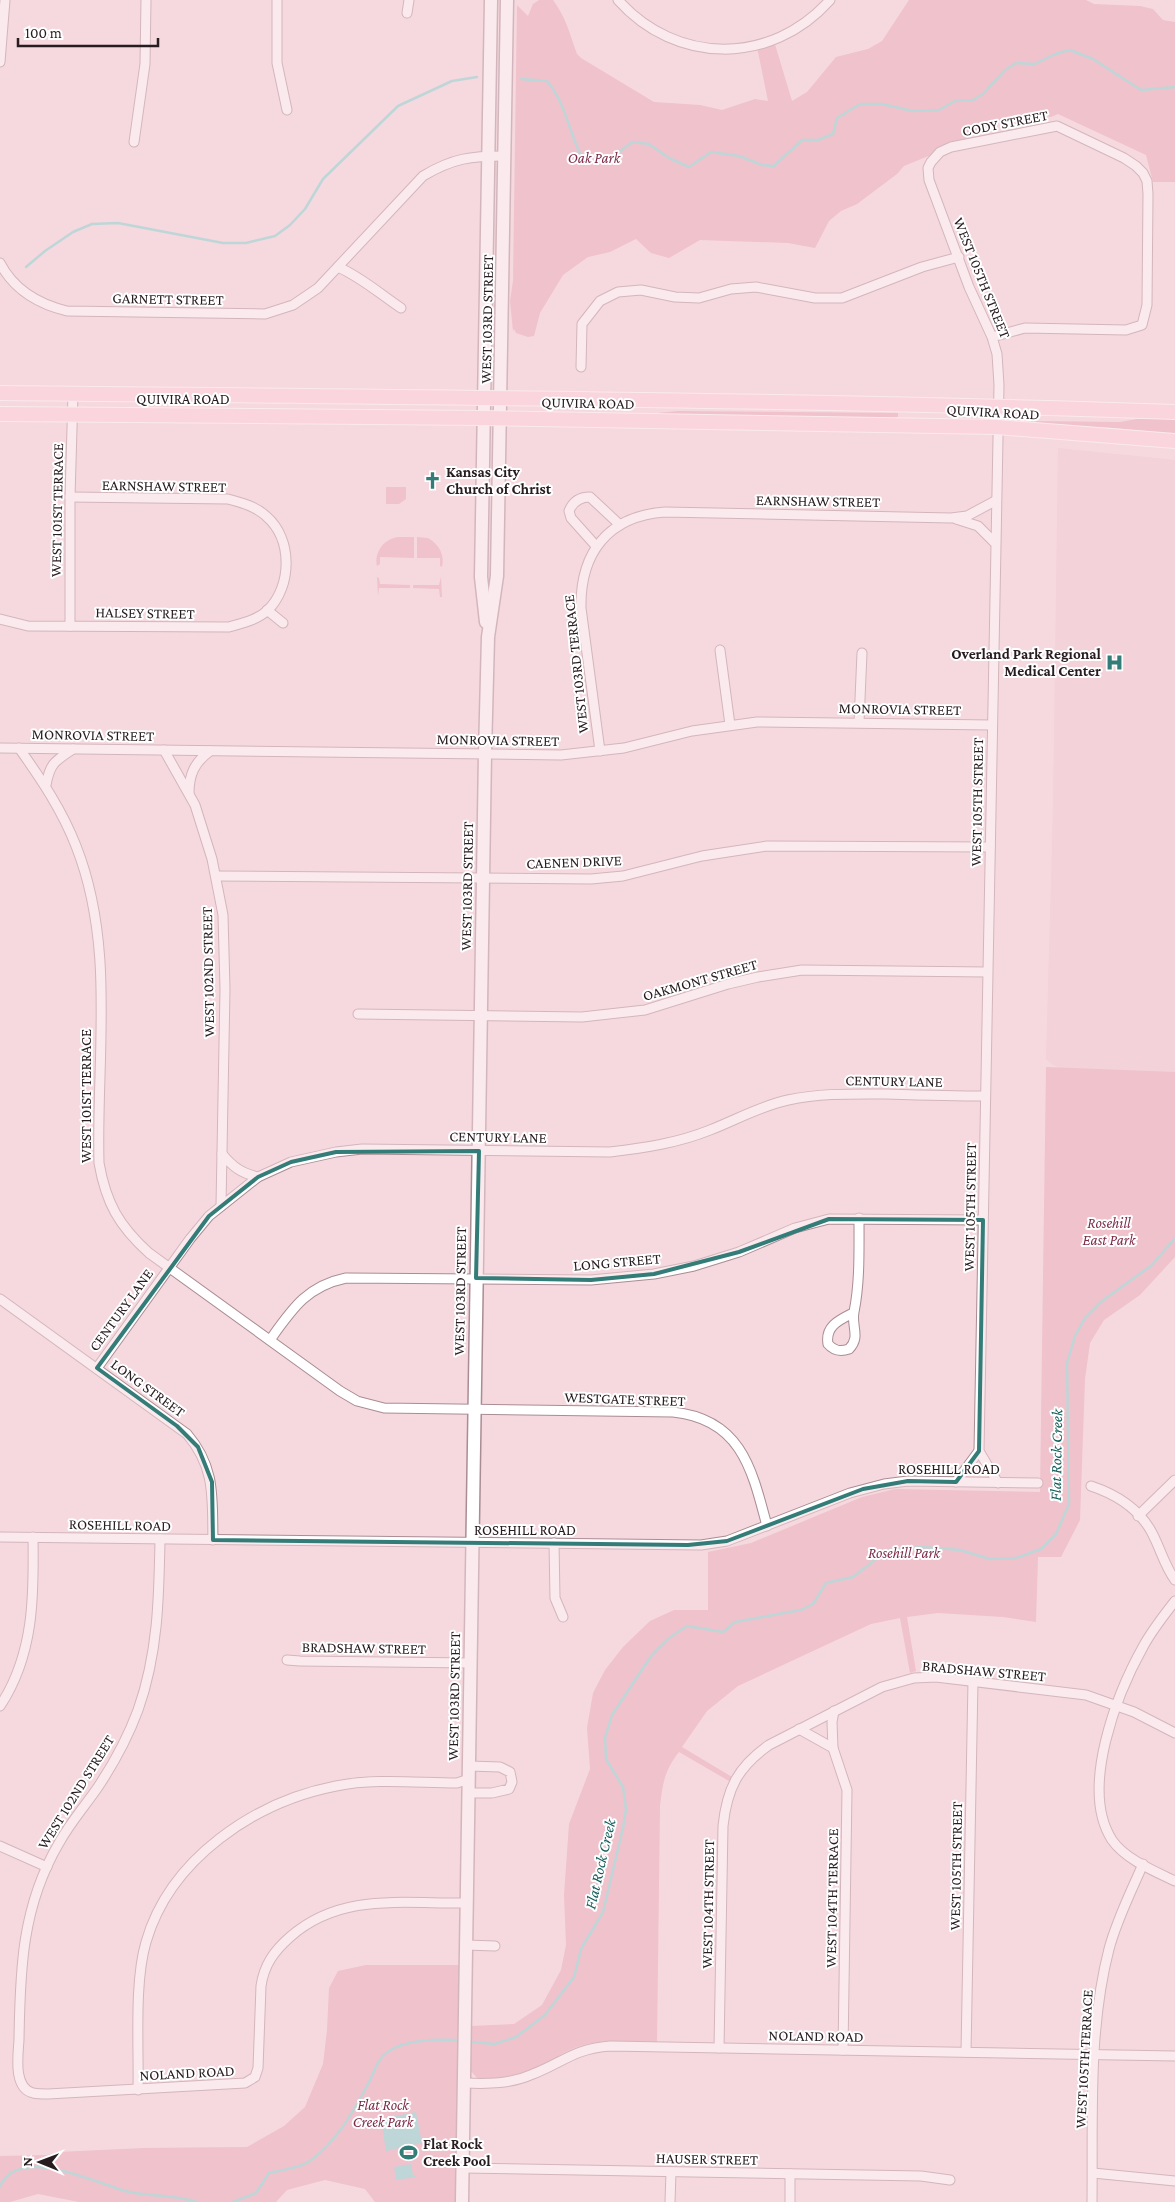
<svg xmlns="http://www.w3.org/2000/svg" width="1175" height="2202" font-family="'Crimson Pro',serif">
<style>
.built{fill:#efc9d2}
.green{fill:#e7a6b6}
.water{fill:#7bd3ce}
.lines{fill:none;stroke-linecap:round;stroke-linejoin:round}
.stream{stroke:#7bd3ce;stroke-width:2.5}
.minor-casing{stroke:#a98d94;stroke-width:11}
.secondary-casing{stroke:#a98d94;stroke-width:15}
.primary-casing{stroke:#fff;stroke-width:16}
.minor{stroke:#fff;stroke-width:9}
.secondary{stroke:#fff;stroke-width:12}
.primary{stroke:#fed0dc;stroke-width:14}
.marked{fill:none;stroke:#337c78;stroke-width:4;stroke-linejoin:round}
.labels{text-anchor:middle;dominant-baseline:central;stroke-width:4;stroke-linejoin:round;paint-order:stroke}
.street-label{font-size:15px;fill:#271c1f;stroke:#fff}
.park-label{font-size:15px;font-style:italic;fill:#7d2b48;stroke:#fff}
.poi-label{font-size:15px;font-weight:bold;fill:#271c1f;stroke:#fff;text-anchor:start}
.water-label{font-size:16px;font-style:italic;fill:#135e5b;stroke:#fff}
</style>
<rect width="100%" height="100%" fill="#f6d8df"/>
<polygon class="built" points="1058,448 1175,460 1175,1074 1063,1069 1053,1065 1046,1059 1053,806"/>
<g class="green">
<path d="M 539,0 L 553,0 C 566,17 570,35 577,54 L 581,58 L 654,102 L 700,105 L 722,110 L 755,99 L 768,101 L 757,47 L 774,41 L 792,101 L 807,92 L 836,57 L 868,49 L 882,41 L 909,0 L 1086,0 L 1094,4 L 1140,6 L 1153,9 L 1163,20 L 1175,22 L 1175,182 L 1153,182 L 1146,155 L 1058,114 L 1051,117 L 1041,115 L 1040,111 L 1028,114 L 1029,121 L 1024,126 L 1006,123 L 983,124 L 965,141 L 904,166 L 897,174 L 857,204 L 841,211 L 829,221 L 815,248 L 788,243 L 700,240 L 669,258 L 651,253 L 636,239 L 610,252 L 588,257 L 563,275 L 540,313 L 534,336 L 528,337 L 516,333 L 514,329 L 513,331 L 510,301 L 513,281 L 517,5 L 528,16 L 533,4 Z"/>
<polygon points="678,411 898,413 898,417 873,420 658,416 658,413"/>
<polygon points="1154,416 1175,420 1175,434 1114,428 1031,424 1031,421 1120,422"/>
<polygon points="386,487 406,487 406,499 399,504 386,504"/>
<path d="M 398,537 L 414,537 L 414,558 L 380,557 L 380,564 L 377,566 C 374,552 384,539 398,537 Z"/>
<path d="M 417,537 L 428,538 C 439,544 445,555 442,567 L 440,566 L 440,558 L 417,558 Z"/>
<polygon points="377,577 379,578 380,584 410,585 410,588 379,588 378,596"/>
<polygon points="441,577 442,597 440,597 439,589 413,588 413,585 439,585"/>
<path d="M 1046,1067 L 1175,1072 L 1175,1257 L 1140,1295 L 1104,1320 L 1090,1343 L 1085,1379 L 1080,1520 L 1061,1557 L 1038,1557 L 1036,1622 L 1003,1617 L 938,1613 L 907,1617 L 916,1671 L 910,1673 L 900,1618 L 871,1624 L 738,1686 L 707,1711 L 682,1747 L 732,1777 L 729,1781 L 679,1752 C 664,1771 663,1783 660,1806 L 657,2042 C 632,2042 604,2038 580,2046 C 563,2051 551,2062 535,2068 C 517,2076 498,2079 478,2079 L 470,2070 L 471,2026 L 514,2024 L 542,2005 L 561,1970 L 566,1945 L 564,1895 L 569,1824 L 590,1769 L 587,1728 L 593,1693 L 605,1670 L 623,1647 L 650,1621 L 674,1610 L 708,1610 L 708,1552 L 751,1543 L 862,1497 L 895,1489 L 1040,1492 Z"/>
<polygon points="366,1965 460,1965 456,2202 375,2202 365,2189 325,2180 287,2190 276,2202 79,2202 38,2194 10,2202 0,2202 0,2156 47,2155 58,2152 144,2148 247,2147 284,2126 305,2107 323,2064 327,2030 329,1988 338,1971"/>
</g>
<g class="water">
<polygon points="416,2112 422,2143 386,2151 381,2119"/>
<polygon points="411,2164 413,2175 415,2175 416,2177 396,2180 394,2167"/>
</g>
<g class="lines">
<g class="stream">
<path d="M 521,79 L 547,81 C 568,106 569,137 585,163 C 605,163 618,154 632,142 L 649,144 L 669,158 L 689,167 L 711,152 L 739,156 L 762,165 L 774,166 L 802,140 L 818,140 L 833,134 L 837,118 L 860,104 L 882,104 L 913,111 L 939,110 L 955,101 L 973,100 L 983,94 L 1005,70 L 1016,63 L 1035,64 L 1055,54 L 1070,50 L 1093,59 L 1141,90 L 1175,87"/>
<polyline points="26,267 45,251 73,232 92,224 118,223 223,243 246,243 275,236 290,225 305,209 323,179 398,106 452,81 477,77"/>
<polyline points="472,2042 495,2044 516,2037 545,2015 574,1977 581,1949 603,1912 623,1828 626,1809 623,1787 606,1759 605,1738 612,1715 651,1656 669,1638 687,1626 723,1632 735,1622 801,1610 813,1604 826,1583 853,1577 888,1550 924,1547 960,1550 990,1559 1016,1558 1041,1549 1056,1534 1069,1504 1067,1363 1075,1336 1085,1318 1102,1301 1152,1265 1175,1238"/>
<path d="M 0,2186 C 20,2145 94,2182 125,2191 C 148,2197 174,2194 197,2202"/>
<path d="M 233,2202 L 256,2193 L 269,2173 C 281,2170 300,2168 310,2161 C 336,2142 352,2114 367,2086 C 374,2074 376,2059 389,2051 C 405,2040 437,2039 456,2040"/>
</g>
<defs>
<g id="minor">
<polyline points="277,0 277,63 287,110"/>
<path d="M 618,0 C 676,65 771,66 830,0"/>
<polyline points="407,13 409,0"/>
<polyline points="0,62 5,0"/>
<polyline points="134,142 145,64 146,0"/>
<path d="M 0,263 C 14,290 38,304 67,311 L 265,314 L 293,305 L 318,288 L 423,176 C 453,158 471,156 505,156"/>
<path d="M 338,267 C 361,277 380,294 401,308"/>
<polyline points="992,337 1025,328 1126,330 1142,325 1147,305 1148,194 1147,181 1143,173 1136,166 1124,158 1057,126 951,147 940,152 931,162 928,168 929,180 969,287 992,337 997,354 999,385 979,1451 998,1483"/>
<polyline points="581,367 582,324 600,301 618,292 641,290 675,297 699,298 731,289 756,287 815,298 842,298 922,267 959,257"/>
<polyline points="956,519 978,526 994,542"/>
<path d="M 596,546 L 571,518 L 569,511 C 573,501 580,497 590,497 L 620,525"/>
<polyline points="267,610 283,623"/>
<path d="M 0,619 L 28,626 L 229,627 C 243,623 257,620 268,610 C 292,586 293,539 266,516 C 255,506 242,503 228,499 L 70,497"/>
<polyline points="70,626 70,497 73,394"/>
<polyline points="720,650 730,725"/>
<polyline points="859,722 862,653"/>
<polyline points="0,748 561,755 624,748 692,731 757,722 992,725"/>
<path d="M 19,748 C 41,779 62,810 76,846 C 116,947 96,1058 99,1163 C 106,1203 119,1226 149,1253 L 340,1391 L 357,1401 L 384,1408 L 673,1412 C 741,1419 752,1469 767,1526"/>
<polyline points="164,750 195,805 212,859 223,915 225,989 221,1206"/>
<path d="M 600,751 L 581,608 C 580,553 608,516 665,512 L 951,518 L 967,516 L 995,501"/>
<path d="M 46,785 C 50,763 55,761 73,749"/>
<path d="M 189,793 C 189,774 195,762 210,751"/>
<polyline points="216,876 591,879 623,876 702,856 767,846 990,847"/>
<polyline points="358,1014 582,1017 645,1010 728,984 758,977 802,970 987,972"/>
<path d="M 222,1154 C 233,1167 241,1173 258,1177"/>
<path d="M 0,1299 L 187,1434 C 216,1468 212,1498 213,1540"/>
<path d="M 853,1313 C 839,1320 825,1326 828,1344 C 834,1351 840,1352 849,1349 C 861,1337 851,1326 854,1312 C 860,1282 859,1250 859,1218"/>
<path d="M 270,1340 C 292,1309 307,1286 346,1278 L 591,1280 L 654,1274 L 694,1266 L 739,1252 L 795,1228 L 829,1219 L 983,1220"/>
<path d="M 97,1368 L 190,1239 L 209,1216 L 258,1177 L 291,1162 L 336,1152 L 362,1149 L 610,1152 C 644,1148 678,1143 710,1130 C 736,1120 760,1106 788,1100 C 821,1093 853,1094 886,1094 C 919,1095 952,1096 985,1096"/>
<polyline points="956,1482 979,1451"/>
<path d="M 1091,1486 C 1115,1494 1138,1508 1151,1531 C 1160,1547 1164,1565 1175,1580"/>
<polyline points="1138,1516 1175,1480"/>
<polyline points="0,1537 701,1545 727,1541 850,1493 884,1484 908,1481 1038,1483"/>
<path d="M 160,1539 C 159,1598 158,1654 138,1710 C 128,1737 114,1763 98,1787 C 85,1806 70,1823 59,1843 C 22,1906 20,1969 19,2040 C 18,2055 13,2088 33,2093 C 38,2094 44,2094 48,2094 L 245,2083 L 255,2077 L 258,2068 L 261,1986 C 264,1965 274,1951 290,1937 C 341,1892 404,1904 467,1903"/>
<polyline points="554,1543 555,1598 563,1617"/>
<path d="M 1175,1601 C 1164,1615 1153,1629 1144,1645 C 1117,1693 1079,1789 1112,1840 C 1125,1859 1154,1871 1175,1881"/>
<polyline points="287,1660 300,1661 471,1663"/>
<path d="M 0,1706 C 34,1655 34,1596 33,1537"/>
<polyline points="834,1711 832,1722 833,1748 847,1790 843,2050"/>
<polyline points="799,1729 833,1748"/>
<polyline points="469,1793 492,1793 509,1789 512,1782 510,1772 500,1767 469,1766"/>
<polyline points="0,1846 47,1867"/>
<polyline points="466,1945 495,1946"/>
<path d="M 719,2048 L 723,1826 C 727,1788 738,1767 769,1745 L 882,1687 L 914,1678 L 936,1677 L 1086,1695 L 1134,1712 L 1175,1733"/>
<polyline points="966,2052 973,1681"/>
<path d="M 464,2083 C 488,2084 511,2084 533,2074 C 564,2062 573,2049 610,2046 L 1175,2056"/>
<path d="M 138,2090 C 139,2046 134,1983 146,1942 C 170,1859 254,1802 336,1786 C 375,1778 418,1783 457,1783 L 469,1779"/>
<polyline points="463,2168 921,2176 950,2180"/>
<polyline points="1093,2173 1175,2181"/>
<polyline points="670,2202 671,2172"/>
<polyline points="790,2202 790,2174"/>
<path d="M 1092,2202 C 1093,2118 1088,2030 1109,1949 C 1117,1919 1131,1892 1143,1864"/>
</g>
<g id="secondary">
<polyline points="486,622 481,577 491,0"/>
<polyline points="462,2202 485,753 488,637 497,576 507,0"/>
</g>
<g id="primary">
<path d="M 0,393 C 392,397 784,399 1175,412"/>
<polyline points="0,414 483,418 997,427 1175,441"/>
</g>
</defs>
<use href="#minor" class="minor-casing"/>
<use href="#secondary" class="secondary-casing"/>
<use href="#primary" class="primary-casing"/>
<use href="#minor" class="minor"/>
<use href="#secondary" class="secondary"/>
<use href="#primary" class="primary"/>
</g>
<path d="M0 0H1175V2202H0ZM 479,1151 L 476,1278 L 591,1280 L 654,1274 L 739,1252 L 829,1219 L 983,1220 L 979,1451 L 956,1482 L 908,1481 L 863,1489 L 727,1541 L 688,1545 L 213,1540 L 212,1482 L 198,1447 L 177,1426 L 97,1368 L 209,1216 L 258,1177 L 291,1162 L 336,1152 Z" fill="#f6d8df" fill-opacity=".55" fill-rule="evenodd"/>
<path class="marked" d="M 479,1151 L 476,1278 L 591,1280 L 654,1274 L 739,1252 L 829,1219 L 983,1220 L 979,1451 L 956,1482 L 908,1481 L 863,1489 L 727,1541 L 688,1545 L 213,1540 L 212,1482 L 198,1447 L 177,1426 L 97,1368 L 209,1216 L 258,1177 L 291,1162 L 336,1152 Z"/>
<defs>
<symbol id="church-bare" viewBox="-9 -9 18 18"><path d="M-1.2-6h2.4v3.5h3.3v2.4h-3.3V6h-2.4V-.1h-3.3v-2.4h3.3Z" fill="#337c78" stroke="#fff" stroke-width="2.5" paint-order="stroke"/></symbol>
<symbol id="hospital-bare" viewBox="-9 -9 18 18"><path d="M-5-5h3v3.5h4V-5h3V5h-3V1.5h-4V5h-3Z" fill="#337c78" stroke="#fff" stroke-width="2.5" paint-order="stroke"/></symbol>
<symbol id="stadium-bare" viewBox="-9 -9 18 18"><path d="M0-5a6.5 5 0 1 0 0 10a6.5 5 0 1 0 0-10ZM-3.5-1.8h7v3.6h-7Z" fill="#337c78" stroke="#fff" stroke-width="2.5" paint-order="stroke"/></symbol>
</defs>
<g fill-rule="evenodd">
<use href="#church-bare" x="420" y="468" width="25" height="25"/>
<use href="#hospital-bare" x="1102" y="650" width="25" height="25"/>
<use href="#stadium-bare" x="396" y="2140" width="25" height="25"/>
</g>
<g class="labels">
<g class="street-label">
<text transform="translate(1005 123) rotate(-11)">CODY STREET</text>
<text transform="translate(982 278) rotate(68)">WEST 105TH STREET</text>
<text transform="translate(168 299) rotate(1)">GARNETT STREET</text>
<text transform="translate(487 319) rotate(-89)">WEST 103RD STREET</text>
<text x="183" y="399">QUIVIRA ROAD</text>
<text transform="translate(588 403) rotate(1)">QUIVIRA ROAD</text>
<text transform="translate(993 412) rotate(3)">QUIVIRA ROAD</text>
<text transform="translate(164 486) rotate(1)">EARNSHAW STREET</text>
<text transform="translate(818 501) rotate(1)">EARNSHAW STREET</text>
<text transform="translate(57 510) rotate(-89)">WEST 101ST TERRACE</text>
<text transform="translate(145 613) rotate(1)">HALSEY STREET</text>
<text transform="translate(576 664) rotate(-96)">WEST 103RD TERRACE</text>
<text transform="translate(900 709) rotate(1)">MONROVIA STREET</text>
<text transform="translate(93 735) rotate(1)">MONROVIA STREET</text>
<text transform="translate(498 740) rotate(1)">MONROVIA STREET</text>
<text transform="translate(977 802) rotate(-89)">WEST 105TH STREET</text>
<text transform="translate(574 862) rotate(-2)">CAENEN DRIVE</text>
<text transform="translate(467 886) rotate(-89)">WEST 103RD STREET</text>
<text transform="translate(208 972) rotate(-91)">WEST 102ND STREET</text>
<text transform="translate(700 980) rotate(-16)">OAKMONT STREET</text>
<text transform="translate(894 1081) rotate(1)">CENTURY LANE</text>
<text transform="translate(86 1096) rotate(-90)">WEST 101ST TERRACE</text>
<text transform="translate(498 1137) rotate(1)">CENTURY LANE</text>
<text transform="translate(970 1207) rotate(-89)">WEST 105TH STREET</text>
<text transform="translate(617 1262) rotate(-5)">LONG STREET</text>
<text transform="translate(460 1291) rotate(-89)">WEST 103RD STREET</text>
<text transform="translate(121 1310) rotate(-54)">CENTURY LANE</text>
<text transform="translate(148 1388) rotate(36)">LONG STREET</text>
<text transform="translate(625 1399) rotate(2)">WESTGATE STREET</text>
<text x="949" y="1469">ROSEHILL ROAD</text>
<text transform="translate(120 1525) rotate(1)">ROSEHILL ROAD</text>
<text x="525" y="1530">ROSEHILL ROAD</text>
<text transform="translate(364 1648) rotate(1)">BRADSHAW STREET</text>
<text transform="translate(984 1671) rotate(5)">BRADSHAW STREET</text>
<text transform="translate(454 1696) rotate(-89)">WEST 103RD STREET</text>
<text transform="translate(76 1792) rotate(-58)">WEST 102ND STREET</text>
<text transform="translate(956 1866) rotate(-89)">WEST 105TH STREET</text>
<text transform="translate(832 1898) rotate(-89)">WEST 104TH TERRACE</text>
<text transform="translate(708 1904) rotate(-89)">WEST 104TH STREET</text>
<text transform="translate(816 2036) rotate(1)">NOLAND ROAD</text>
<text transform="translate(1084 2059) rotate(-87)">WEST 105TH TERRACE</text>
<text transform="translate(187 2073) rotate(-3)">NOLAND ROAD</text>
<text transform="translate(707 2159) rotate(1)">HAUSER STREET</text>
</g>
<g class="park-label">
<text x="594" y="158">Oak Park</text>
<text x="1109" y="1223">Rosehill<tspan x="1109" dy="17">East Park</tspan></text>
<text x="904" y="1553">Rosehill Park</text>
<text x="383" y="2105">Flat Rock<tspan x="383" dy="17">Creek Park</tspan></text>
</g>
<g class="poi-label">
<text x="446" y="472">Kansas City<tspan x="446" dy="17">Church of Christ</tspan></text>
<text x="1101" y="654" text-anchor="end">Overland Park Regional<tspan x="1101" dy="17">Medical Center</tspan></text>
<text x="423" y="2144">Flat Rock<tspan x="423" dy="17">Creek Pool</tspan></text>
</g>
<g class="water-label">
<text transform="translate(1056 1455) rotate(-89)">Flat Rock Creek</text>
<text transform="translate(600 1864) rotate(-77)">Flat Rock Creek</text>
</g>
</g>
<g transform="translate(40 2162) rotate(271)" stroke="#ffffff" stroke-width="4" paint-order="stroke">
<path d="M0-4L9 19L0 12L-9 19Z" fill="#271c1f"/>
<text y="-8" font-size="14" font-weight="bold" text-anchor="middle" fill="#271c1f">N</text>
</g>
<path d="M18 38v8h140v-8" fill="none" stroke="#271c1f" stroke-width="2.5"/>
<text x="25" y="38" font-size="15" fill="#271c1f" stroke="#ffffff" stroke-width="4" paint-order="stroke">100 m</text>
</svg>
